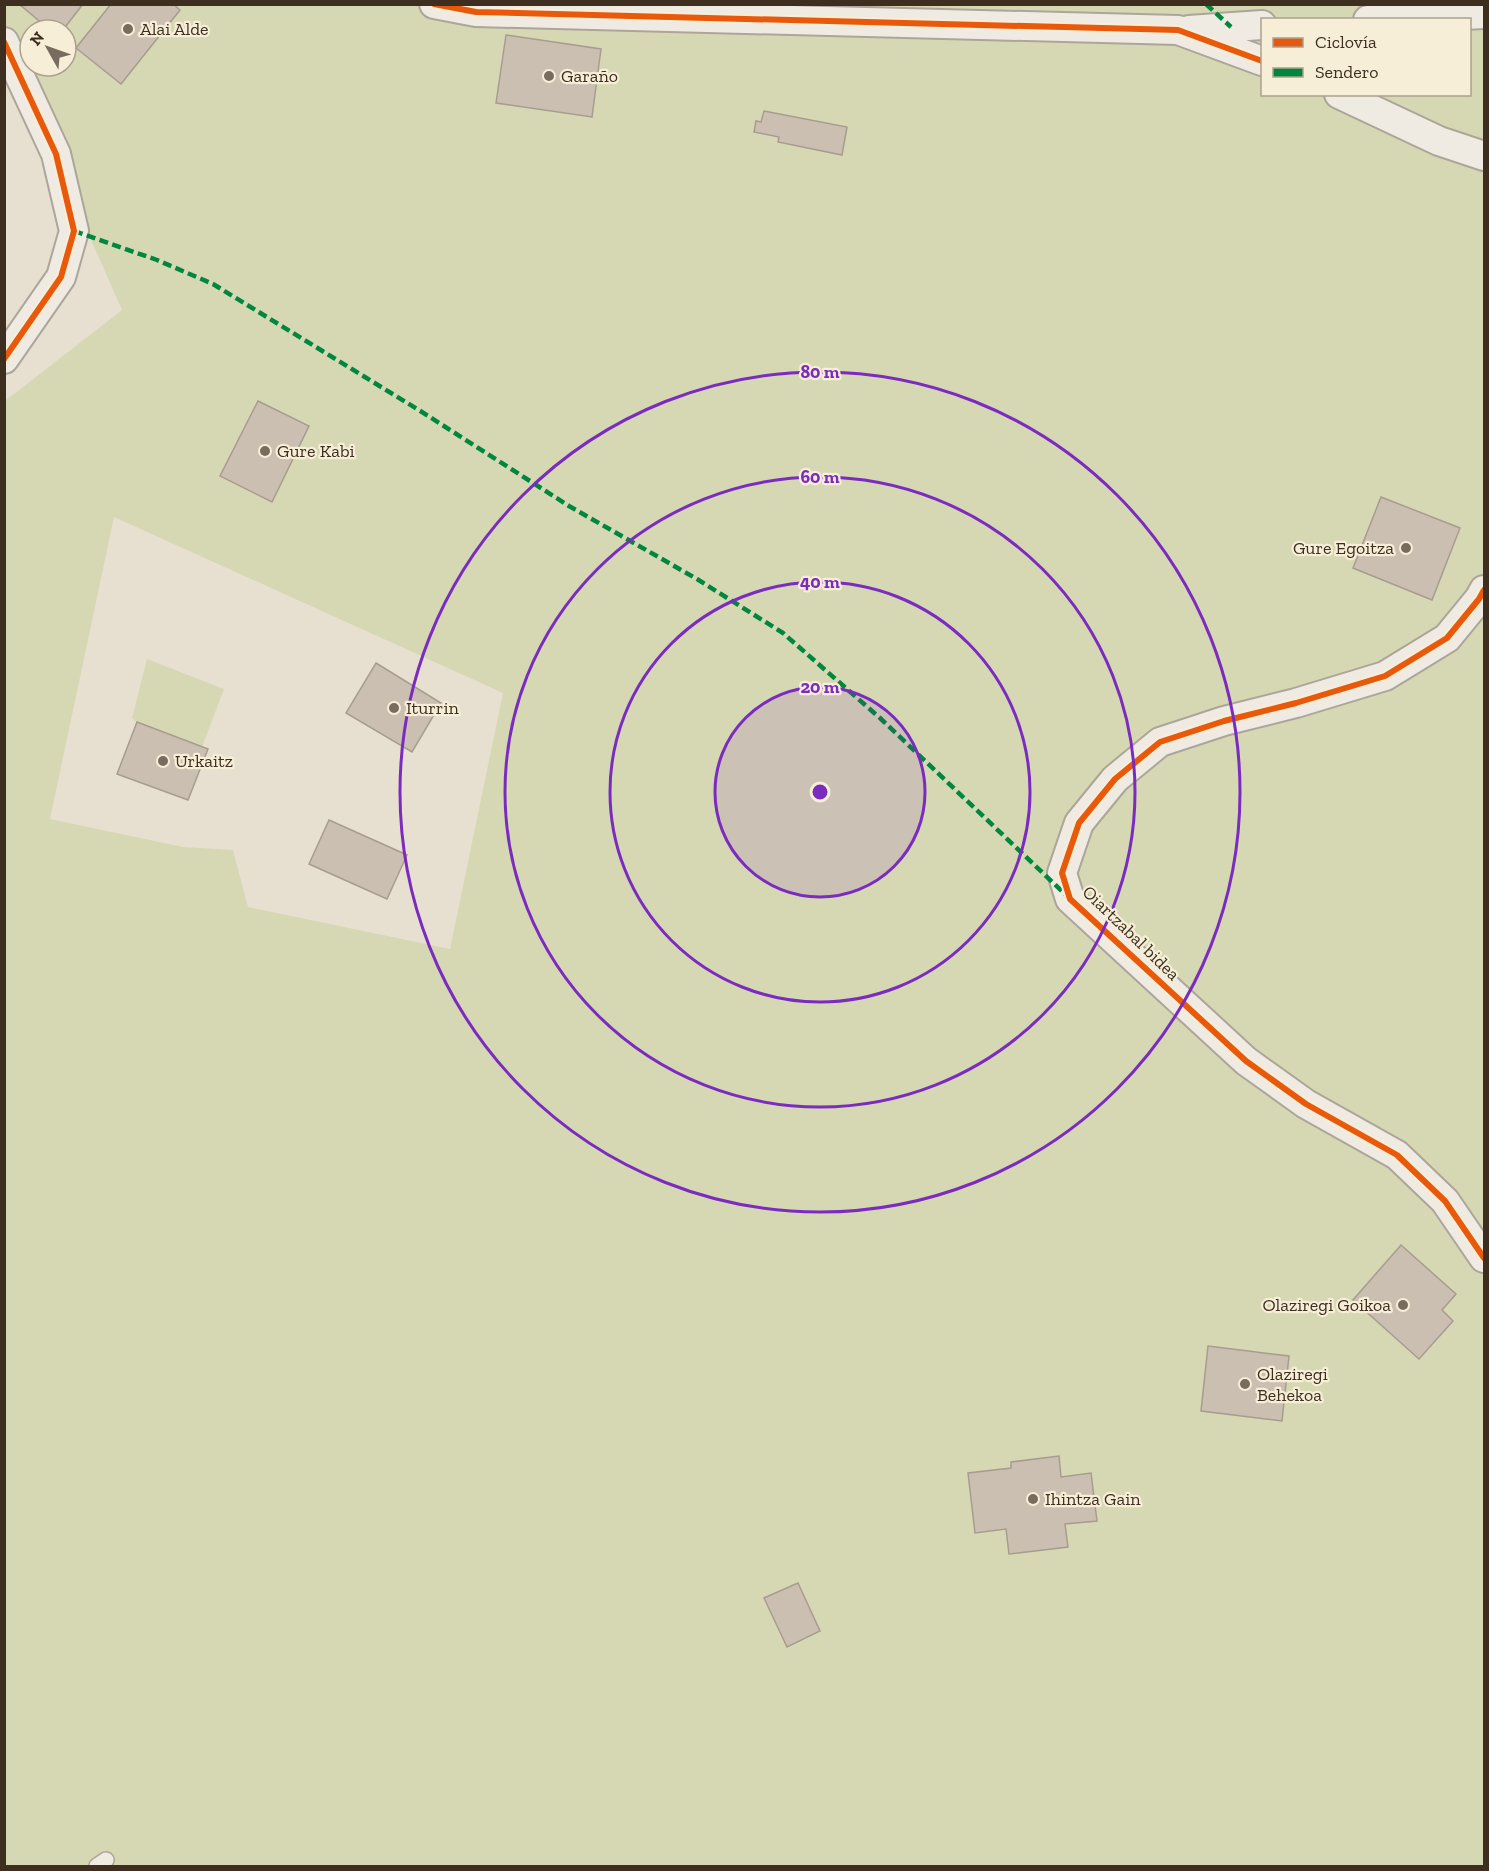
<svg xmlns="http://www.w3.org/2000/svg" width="1489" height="1871" font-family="'Zilla Slab',serif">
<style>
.green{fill:#d6d7b3;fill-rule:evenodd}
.building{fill:#cbbfb2;stroke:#a89c90;stroke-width:1.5}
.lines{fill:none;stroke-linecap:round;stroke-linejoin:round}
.lane-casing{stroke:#ada599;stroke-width:18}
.street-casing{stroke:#ada599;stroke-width:32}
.lane{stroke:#efebe3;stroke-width:15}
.street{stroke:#efebe3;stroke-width:28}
.quiet{stroke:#00873e;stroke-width:4.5;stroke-dasharray:9 4.5;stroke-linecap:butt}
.cycleway-casing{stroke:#f7eed8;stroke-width:10}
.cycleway{stroke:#e8590c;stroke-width:6}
.ring{fill:none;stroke:#7b2cbf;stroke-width:3}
.poi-dot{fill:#786c5e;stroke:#f7eed8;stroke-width:2}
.labels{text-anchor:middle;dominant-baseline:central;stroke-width:4.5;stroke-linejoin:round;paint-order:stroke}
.poi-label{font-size:18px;fill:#3d2e20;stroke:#f7eed8;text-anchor:start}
.street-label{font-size:18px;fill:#3d2e20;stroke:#f7eed8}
.centre{fill:#7b2cbf;stroke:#f7eed8;stroke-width:3}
.ring-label{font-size:18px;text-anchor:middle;font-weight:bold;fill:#7b2cbf;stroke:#f7eed8;stroke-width:4.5;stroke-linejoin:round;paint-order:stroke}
</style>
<rect width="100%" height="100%" fill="#e7e0d1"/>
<g class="green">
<path d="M 5,5 L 1484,5 L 1484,1866 L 5,1866 L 5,401 L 122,310 L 5,45 ZM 1262,20 L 1470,20 L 1470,94 L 1262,94 ZM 30,30 L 66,30 L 66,66 L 30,66 ZM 114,517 L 503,693 L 450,949 L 248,907 L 233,850 L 183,847 L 50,819 Z"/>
<polygon points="147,659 224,689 202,747 137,722 132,718"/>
</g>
<g class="building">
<polygon points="19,4 83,4 63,30 50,30"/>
<polygon points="111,4 173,4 180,10 121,84 76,48"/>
<polygon points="506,35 601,49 592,117 496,103"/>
<polygon points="764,111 847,127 842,155 778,142 779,137 754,132 756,121 761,122"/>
<polygon points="258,401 309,426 272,502 220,476"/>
<polygon points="1381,497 1460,528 1432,600 1353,568"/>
<polygon points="376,663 441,703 412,752 346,713"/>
<polygon points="137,722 208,749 188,800 117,774"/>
<polygon points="329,820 407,855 387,899 309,864"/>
<polygon points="1401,1245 1456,1294 1442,1310 1453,1321 1419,1359 1353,1300"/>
<polygon points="1208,1346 1289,1356 1282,1421 1201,1411"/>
<polygon points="1059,1456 1061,1477 1091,1473 1097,1521 1065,1524 1068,1547 1009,1554 1006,1529 975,1533 968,1473 1011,1468 1011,1462"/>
<polygon points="798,1583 820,1631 787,1647 764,1598"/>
</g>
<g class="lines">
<defs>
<polyline id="lane" points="97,1866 106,1860"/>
<g id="street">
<polyline points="434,4 476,12 1178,30 1262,61"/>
<polyline points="1368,20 1484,14"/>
<polyline points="1189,30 1262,25"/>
<polyline points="4,42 56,154 74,231 61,277 4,359"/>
<polyline points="1339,94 1439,141 1484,156"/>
<polyline points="1484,590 1479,599 1447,638 1385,676 1296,703 1224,721 1160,742 1115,779 1079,823 1062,873 1070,899 1246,1061 1306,1104 1397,1155 1445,1201 1484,1258"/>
</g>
</defs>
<use href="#lane" class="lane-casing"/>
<use href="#street" class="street-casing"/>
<use href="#lane" class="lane"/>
<use href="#street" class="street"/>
<g class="quiet">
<polyline points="1206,4 1231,27"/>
<polyline points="74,231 157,260 213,284 422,412 569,506 697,579 783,633 880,718 1066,895"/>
</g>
<defs>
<g id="cycleway">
<polyline points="434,4 476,12 1178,30 1262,61"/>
<polyline points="4,42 56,154 74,231 61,277 4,359"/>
<polyline points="1484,590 1479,599 1447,638 1385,676 1296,703 1224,721 1160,742 1115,779 1079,823 1062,873 1070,899 1246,1061 1306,1104 1397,1155 1445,1201 1484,1258"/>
</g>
</defs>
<use href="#cycleway" class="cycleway-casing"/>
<use href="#cycleway" class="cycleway"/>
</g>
<circle cx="820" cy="792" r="105" fill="#7b2cbf" fill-opacity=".12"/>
<g class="ring">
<circle cx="820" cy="792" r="105"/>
<circle cx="820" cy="792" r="210"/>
<circle cx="820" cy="792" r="315"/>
<circle cx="820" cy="792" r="420"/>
</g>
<g class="poi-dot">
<circle cx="128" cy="29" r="6"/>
<circle cx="549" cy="76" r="6"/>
<circle cx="265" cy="451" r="6"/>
<circle cx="1406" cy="548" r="6"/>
<circle cx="394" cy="708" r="6"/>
<circle cx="163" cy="761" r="6"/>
<circle cx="1403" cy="1305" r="6"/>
<circle cx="1245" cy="1384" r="6"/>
<circle cx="1033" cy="1499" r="6"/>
</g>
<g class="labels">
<g class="poi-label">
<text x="140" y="29">Alai Alde</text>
<text x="561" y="76">Garaño</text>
<text x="277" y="451">Gure Kabi</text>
<text x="1394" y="548" text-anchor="end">Gure Egoitza</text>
<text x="406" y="708">Iturrin</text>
<text x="175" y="761">Urkaitz</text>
<text x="1391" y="1305" text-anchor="end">Olaziregi Goikoa</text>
<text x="1257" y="1374">Olaziregi<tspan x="1257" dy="21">Behekoa</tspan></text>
<text x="1045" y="1499">Ihintza Gain</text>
</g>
<g class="street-label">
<text transform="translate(1131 933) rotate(44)">Oiartzabal bidea</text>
</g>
</g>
<circle cx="820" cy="792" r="9" class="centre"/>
<g class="ring-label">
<text x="820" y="378">80 m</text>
<text x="820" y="483">60 m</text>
<text x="820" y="588">40 m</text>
<text x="820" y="693">20 m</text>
</g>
<rect width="1489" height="1871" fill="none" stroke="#3d2e20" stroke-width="12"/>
<rect x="1261" y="18" width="210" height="78" fill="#f7eed8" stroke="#ada18e" stroke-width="1.5"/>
<rect x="1273" y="38" width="30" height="9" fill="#e8590c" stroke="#ada18e" stroke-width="1.5"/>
<text x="1315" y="48" font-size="18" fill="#3d2e20">Ciclovía</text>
<rect x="1273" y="68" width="30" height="9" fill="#00873e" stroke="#ada18e" stroke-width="1.5"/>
<text x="1315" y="78" font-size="18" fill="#3d2e20">Sendero</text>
<g transform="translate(48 48) rotate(310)"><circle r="28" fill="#f7eed8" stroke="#ada18e" stroke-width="1.5"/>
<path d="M0-4.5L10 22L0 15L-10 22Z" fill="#786c5e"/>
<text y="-9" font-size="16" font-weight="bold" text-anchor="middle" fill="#3d2e20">N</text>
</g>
</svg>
